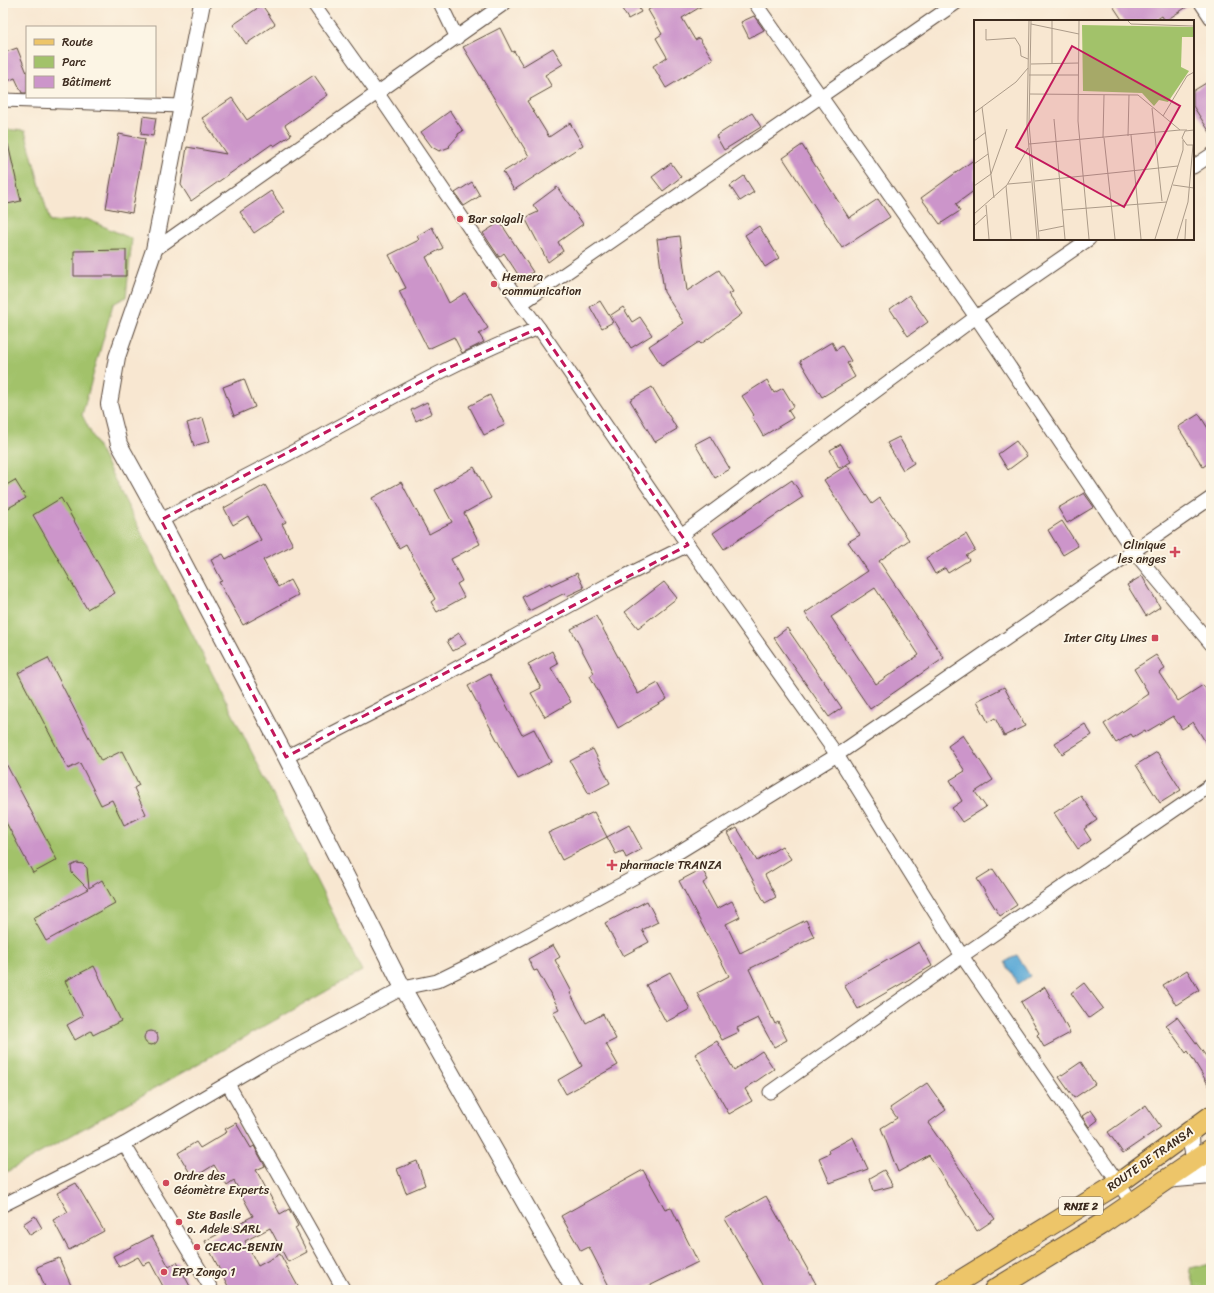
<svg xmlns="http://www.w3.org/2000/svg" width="1214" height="1293" font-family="Sriracha,sans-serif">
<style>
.green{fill:#a2c26a;stroke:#6e7644}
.water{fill:#5fabd7;stroke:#4d6a7a}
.building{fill:#cc95ca;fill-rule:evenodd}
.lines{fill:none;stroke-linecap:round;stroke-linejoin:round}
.minor-casing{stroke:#574639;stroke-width:15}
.tertiary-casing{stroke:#574639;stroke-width:18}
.primary-casing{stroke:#574639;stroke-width:22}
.minor{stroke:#fff;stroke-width:13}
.tertiary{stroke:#fff;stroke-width:16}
.primary{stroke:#edc569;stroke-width:20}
.marked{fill:none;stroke:#c2185b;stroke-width:3;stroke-dasharray:8 5;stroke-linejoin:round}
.poi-dot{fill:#d1495b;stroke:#fcf5e5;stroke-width:1.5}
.labels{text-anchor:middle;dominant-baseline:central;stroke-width:4;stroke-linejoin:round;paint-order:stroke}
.shield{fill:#fcf5e5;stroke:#75675a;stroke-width:1}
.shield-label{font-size:11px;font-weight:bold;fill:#3b2a1e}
.poi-label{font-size:12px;fill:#3b2a1e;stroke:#fcf5e5;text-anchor:start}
.street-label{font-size:12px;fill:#3b2a1e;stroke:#fcf5e5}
.inset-road{fill:none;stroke:#ac9b89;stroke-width:1}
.view{fill:#c2185b;fill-opacity:0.15;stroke:#c2185b;stroke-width:2}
.inset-edge{fill:none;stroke:#3b2a1e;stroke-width:2}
</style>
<rect width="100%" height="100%" fill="#fcf5e5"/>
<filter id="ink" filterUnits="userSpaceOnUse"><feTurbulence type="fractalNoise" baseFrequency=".025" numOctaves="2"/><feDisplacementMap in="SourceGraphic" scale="8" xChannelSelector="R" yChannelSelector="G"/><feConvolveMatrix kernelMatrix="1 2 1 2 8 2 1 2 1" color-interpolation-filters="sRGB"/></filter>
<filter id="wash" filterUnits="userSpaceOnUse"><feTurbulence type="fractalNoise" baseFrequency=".012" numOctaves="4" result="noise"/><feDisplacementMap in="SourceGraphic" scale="16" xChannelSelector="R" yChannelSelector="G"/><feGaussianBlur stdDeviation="0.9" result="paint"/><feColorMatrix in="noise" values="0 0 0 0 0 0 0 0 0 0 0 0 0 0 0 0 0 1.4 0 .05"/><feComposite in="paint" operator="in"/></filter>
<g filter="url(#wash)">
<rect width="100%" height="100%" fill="#f8e7d1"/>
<g class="green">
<polygon points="3,129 25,131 50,222 87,219 132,239 126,297 113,304 82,415 362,971 3,1174"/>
<polygon points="1211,1264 1211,1290 1195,1290 1190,1268"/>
</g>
<polygon class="water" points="1017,955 1030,976 1018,984 1005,962"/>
<g id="blocks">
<g class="building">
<polygon points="633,3 636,3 641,12 628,19 622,9"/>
<polygon points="660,3 707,3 682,18 695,40 699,38 713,59 666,88 653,66 667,57 656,38 662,34 648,10"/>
<polygon points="1111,3 1193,3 1165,21 1162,16 1154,21 1123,21"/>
<polygon points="262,5 275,24 246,44 233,25"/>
<polygon points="754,16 764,30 749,38 741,22"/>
<polygon points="500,28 512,52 514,51 523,66 553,48 563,64 545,75 552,87 527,101 549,137 570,123 583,145 514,190 503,172 529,156 463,47"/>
<polygon points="17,48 27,73 27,93 22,93 15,78 8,81 3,68 3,53"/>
<polygon points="314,75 328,95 285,125 291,135 274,146 272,144 191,201 181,185 187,147 226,154 202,118 232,98 247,120"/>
<polygon points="1211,80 1211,134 1193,106 1193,91"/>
<polygon points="450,111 463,131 458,134 458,136 449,146 450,147 439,151 432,147 421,132"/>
<polygon points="752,113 761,127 724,150 716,136"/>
<polygon points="143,116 156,118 153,136 141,134"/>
<polygon points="119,134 145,139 132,213 106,208"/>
<polygon points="8,144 21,201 3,205 3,145"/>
<polygon points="802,145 849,218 878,199 890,217 842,248 783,158"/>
<polygon points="975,159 975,190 956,204 960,211 940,224 921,198"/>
<polygon points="671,163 681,177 663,191 652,177"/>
<polygon points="744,176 754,192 740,201 730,186"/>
<polygon points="472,182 480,196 464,206 455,193"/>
<polygon points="557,187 583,224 558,242 563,251 548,262 525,218 538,212 533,205"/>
<polygon points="271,191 285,212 254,233 240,212"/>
<polygon points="500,222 533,272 521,279 504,253 499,257 483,233"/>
<polygon points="759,226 779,258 765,267 745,235"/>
<polygon points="432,227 443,248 426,257 449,303 465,293 488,328 479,334 484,342 462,353 454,337 428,349 399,291 406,288 389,255 419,240 417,236"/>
<polygon points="680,236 687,291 719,270 733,292 728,294 742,314 701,344 699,342 662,366 649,346 684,323 664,292 657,239"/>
<polygon points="126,250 126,276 74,276 74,251"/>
<polygon points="909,295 928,322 908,336 890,309"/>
<polygon points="600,301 613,322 602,328 590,307"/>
<polygon points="623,307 632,322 640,317 652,335 631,348 611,315"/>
<polygon points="832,342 836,350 842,346 851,361 847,363 855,377 822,397 800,361"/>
<polygon points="244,379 255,407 234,416 223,387"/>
<polygon points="767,380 774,393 783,388 794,406 788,410 793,418 763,436 752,417 754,415 742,396"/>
<polygon points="652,387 677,429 655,442 630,400"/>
<polygon points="490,395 505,425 484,435 469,406"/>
<polygon points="427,402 432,413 416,421 411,410"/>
<polygon points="1199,414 1211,433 1211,461 1203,467 1178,427"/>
<polygon points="203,418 210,441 194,446 187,423"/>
<polygon points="710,436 730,469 715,478 695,444"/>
<polygon points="899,437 914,463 903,470 887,443"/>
<polygon points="1016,441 1027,456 1008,470 998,454"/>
<polygon points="841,444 851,462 839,468 830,450"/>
<path d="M 847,465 L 872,504 L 880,498 L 909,540 L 879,561 L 944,658 L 870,709 L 805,613 L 868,571 L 848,542 L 860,535 L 824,480 ZM 875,588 L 919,655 L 876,684 L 831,617 Z"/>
<polygon points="474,467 491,498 464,513 480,544 451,559 462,581 457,584 464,597 437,612 431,602 435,599 406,544 399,548 372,498 401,482 429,534 452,522 435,490"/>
<polygon points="15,480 26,498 3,511 3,487"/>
<polygon points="792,480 803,497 724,549 713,533"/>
<polygon points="265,485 286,522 282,524 293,545 263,560 278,587 290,580 298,595 243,625 219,582 222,581 211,560 223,554 226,559 261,540 248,516 233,525 224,508"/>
<polygon points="1084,493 1094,507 1067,523 1058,508"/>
<polygon points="61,498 115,593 87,609 33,515"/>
<polygon points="1062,521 1078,546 1063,555 1048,530"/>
<polygon points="966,534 975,550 966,556 969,560 948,573 945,568 935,574 926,558"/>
<polygon points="577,573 584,588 567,596 565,593 529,611 522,597 550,583 551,585"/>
<polygon points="1142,576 1160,607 1146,616 1127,585"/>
<polygon points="664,582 677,598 638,628 625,612"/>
<polygon points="596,616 638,694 658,683 667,699 618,728 590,676 594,673 571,629"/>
<polygon points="787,628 842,708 829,717 774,638"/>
<polygon points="459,633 466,644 453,651 447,641"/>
<polygon points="552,651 558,664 551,668 571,702 545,717 531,693 541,688 528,664"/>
<polygon points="1156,655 1165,669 1159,673 1178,701 1203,685 1211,696 1211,751 1193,722 1182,729 1173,716 1146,732 1145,730 1133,737 1131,734 1116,743 1104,724 1149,694 1134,669"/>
<polygon points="48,658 101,761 122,751 139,785 134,788 146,814 124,825 112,800 101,805 80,763 68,769 18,673"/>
<polygon points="490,674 522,735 534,729 551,762 518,779 468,686"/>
<polygon points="1004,687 1025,726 1004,736 995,718 988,722 977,701"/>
<polygon points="1085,724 1092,735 1062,754 1055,743"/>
<polygon points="963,735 993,780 975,792 986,807 962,822 952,808 962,801 950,780 965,771 948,746"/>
<polygon points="593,749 610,783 589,794 570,761"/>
<polygon points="1157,752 1181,790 1160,803 1136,765"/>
<polygon points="3,758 57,860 33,873 3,817"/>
<polygon points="1081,796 1097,820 1084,829 1091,840 1078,849 1054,813"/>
<polygon points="594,812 607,837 562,860 548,833"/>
<polygon points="629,825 642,849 626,858 623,851 616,854 607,837"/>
<polygon points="737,828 757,861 782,846 791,859 765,875 776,897 765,903 728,833"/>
<polygon points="77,863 83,864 87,868 89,888 102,880 115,903 46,941 33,918 88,889 72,873 71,866"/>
<polygon points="702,869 708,880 703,883 717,909 732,901 740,917 726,924 740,953 806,920 814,937 749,969 775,1024 778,1022 787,1040 774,1047 758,1018 737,1028 739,1032 722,1040 697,993 729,976 679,881"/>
<polygon points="993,869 1017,905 1000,916 977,879"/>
<polygon points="647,901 658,922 642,930 649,942 623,956 605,923"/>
<polygon points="919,942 932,966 858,1009 844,985"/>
<polygon points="553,945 560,957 555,960 572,992 570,993 586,1023 603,1014 616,1039 606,1044 618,1065 566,1094 558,1080 582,1066 553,1012 559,1009 537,970 534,971 528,959"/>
<polygon points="94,966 121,1021 93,1035 91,1031 75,1040 67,1025 83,1016 65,981"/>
<polygon points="1187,970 1199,990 1176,1005 1163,985"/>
<polygon points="670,972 690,1009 666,1022 646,985"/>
<polygon points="1084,983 1103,1008 1089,1018 1071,993"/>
<polygon points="1045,987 1070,1033 1044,1047 1037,1035 1039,1033 1021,1002"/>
<polygon points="1177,1017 1211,1063 1211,1089 1188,1051 1186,1053 1166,1025"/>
<circle cx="151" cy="1038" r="7"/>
<polygon points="717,1041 734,1070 762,1051 774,1069 745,1089 752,1101 729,1114 695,1054"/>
<polygon points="1081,1062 1095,1084 1074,1098 1059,1077"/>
<polygon points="927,1083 946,1110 928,1123 995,1219 977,1231 929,1155 898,1172 881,1128 897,1118 890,1108"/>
<polygon points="1146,1105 1161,1127 1123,1153 1108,1132"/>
<polygon points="1091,1110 1098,1120 1089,1127 1082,1116"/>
<polygon points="236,1123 251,1148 254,1146 265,1166 256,1170 280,1214 289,1209 298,1226 295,1228 307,1252 288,1262 270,1228 245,1241 258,1266 280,1254 300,1290 230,1290 205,1241 253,1216 234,1181 227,1186 214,1165 193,1178 178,1153 196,1142 200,1148 227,1132 225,1129"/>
<polygon points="853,1137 868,1169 830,1183 819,1158 830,1153 829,1150"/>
<polygon points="417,1161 425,1185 406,1193 397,1169"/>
<polygon points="643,1170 665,1209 671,1207 698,1262 641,1290 611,1290 589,1247 581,1251 561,1216"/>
<polygon points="884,1170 893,1186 874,1191 870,1178"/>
<polygon points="76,1183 104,1231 69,1250 53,1220 68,1212 57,1193"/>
<polygon points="766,1196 816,1284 805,1290 766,1290 725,1219"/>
<polygon points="35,1216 42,1228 30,1235 23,1224"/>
<polygon points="152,1236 169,1267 177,1262 192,1290 165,1290 150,1262 143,1265 138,1257 119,1267 113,1256"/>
<polygon points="59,1258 73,1290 46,1290 37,1267"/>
</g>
</g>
</g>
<g filter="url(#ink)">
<use href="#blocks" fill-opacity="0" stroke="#574639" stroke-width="1"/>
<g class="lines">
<defs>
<g id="minor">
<polyline points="313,3 378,94 521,304 539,328 681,535 837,755 962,956 1132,1203"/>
<polyline points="440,3 457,38"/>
<polyline points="755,3 976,317 1134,552 1211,644"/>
<polyline points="1201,3 1211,18"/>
<polyline points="3,100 182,106"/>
<polyline points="1193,167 1211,155"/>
<polyline points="154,250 505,3"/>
<polyline points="521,304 956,3"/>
<path d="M 161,520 C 215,492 269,465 322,436 C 393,397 463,357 539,328"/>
<polyline points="681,535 976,317 1089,239"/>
<polyline points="286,757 417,690 609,584 688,545"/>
<polyline points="228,1084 344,1290"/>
<polyline points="770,1092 962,956 1211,785"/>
<polyline points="124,1144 212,1290"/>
<polyline points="3,1205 124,1144 264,1062 403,988 437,981 494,953 661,863 837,755 1211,498"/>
</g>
<g id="tertiary">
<polyline points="202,3 154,250 117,357 109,404 119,444 161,520 286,757 403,988 574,1290"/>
<path d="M 1192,1129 C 1189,1148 1195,1165 1209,1176"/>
<polyline points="1165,1180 1211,1176"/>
</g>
<g id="primary">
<polyline points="945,1290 1119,1183 1211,1116"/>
<polyline points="994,1290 1100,1225 1211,1149"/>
</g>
</defs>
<use href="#minor" class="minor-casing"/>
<use href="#tertiary" class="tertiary-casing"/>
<use href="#primary" class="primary-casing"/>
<use href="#minor" class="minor"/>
<use href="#tertiary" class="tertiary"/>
<use href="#primary" class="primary"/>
</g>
</g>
<path class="marked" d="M 539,328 L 688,545 L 286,757 L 161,520 L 437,373 Z"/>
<g class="poi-dot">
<circle cx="460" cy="219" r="4"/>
<circle cx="494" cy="284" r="4"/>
<path d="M1173 546h4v4h4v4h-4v4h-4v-4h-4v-4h4z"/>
<rect x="1151" y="634" width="8" height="8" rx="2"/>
<path d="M610 859h4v4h4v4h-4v4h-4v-4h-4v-4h4z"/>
<circle cx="166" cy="1183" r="4"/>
<circle cx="179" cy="1222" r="4"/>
<circle cx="197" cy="1247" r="4"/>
<circle cx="164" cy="1272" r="4"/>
</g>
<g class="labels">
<rect class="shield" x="1059" y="1197" width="44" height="18" rx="3"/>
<g class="shield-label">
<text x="1081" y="1206">RNIE 2</text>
</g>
<g class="poi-label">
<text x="468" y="219">Bar soigali</text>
<text x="502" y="277">Hemera<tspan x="502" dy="14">communication</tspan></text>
<text x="1166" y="545" text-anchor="end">Clinique<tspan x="1166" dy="14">les anges</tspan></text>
<text x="1147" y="638" text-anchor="end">Inter City Lines</text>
<text x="620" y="865">pharmacie TRANZA</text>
<text x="174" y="1176">Ordre des<tspan x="174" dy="14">Géomètre Experts</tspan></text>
<text x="187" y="1215">Ste Basile<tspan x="187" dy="14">o. Adele SARL</tspan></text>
<text x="205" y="1247">CECAC-BENIN</text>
<text x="172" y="1272">EPP Zongo 1</text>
</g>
<g class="street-label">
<text transform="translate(1150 1159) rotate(-35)">ROUTE DE TRANSA</text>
</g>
</g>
<g transform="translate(974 20)">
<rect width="220" height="220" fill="#f8e7d1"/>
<path d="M 108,5 L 220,7 L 220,17 L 208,17 L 207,47 L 215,51 L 194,82 L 185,80 L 180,86 L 168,73 L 109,71 Z" fill="#a2c26a"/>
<path class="inset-road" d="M 55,1 L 53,105 L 63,219M 57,1 L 55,104 L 65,219M 78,1 L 78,44M 105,1 L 104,101 L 115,219M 154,1 L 157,4 L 220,6M 57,4 L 105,14M 12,9 L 12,20 L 41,18 L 46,26 L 47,36 L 54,39M 57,44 L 105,43M 55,55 L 105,55M 56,74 L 164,75 L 206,110 L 213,110M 8,87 L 20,178M 178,88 L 188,181M 0,93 L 42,62 L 54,48M 189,96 L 213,56 L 220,52M 80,99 L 91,219M 157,115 L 167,219M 154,116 L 155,75M 129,118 L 130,75M 130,118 L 141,219M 0,121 L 12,112M 55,124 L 206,110M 220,125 L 213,125 L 208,118 L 211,111 L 220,110M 0,144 L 14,134M 61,161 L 204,146M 34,164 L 57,162M 199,165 L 220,168M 0,166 L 17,154 L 33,109M 32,166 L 37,219M 12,185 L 15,219M 89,190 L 193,182M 0,194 L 33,165 L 54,128M 0,206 L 12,195M 65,211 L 90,206M 181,219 L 209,130 L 209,120M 203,219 L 214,182 L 219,125M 211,219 L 212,199"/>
<path class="view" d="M 98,26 L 206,86 L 150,187 L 42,127 Z"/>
<rect width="220" height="220" class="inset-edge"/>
</g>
<rect width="1214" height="1293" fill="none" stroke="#fcf5e5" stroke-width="16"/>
<rect x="26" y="26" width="130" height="72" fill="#fcf5e5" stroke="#afa495"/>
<rect x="34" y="39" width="20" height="6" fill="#edc569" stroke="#afa495"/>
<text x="62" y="46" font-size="12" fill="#3b2a1e">Route</text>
<rect x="34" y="56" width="20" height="12" fill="#a2c26a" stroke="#afa495"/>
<text x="62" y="66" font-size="12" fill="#3b2a1e">Parc</text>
<rect x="34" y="76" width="20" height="12" fill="#cc95ca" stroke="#afa495"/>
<text x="62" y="86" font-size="12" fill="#3b2a1e">Bâtiment</text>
</svg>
